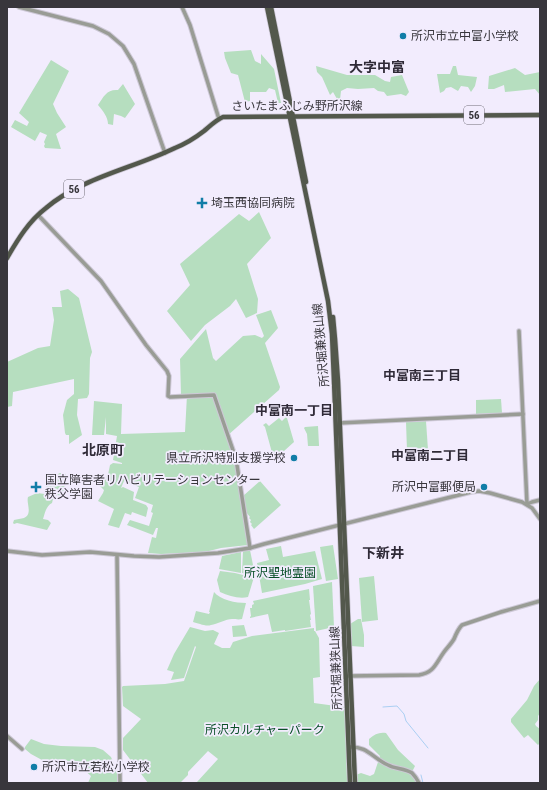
<svg xmlns="http://www.w3.org/2000/svg" width="547" height="790" font-family="'Roboto Condensed','Noto Sans JP',sans-serif">
<style>
.green{fill:#b6debf}
.lines{fill:none;stroke-linecap:round;stroke-linejoin:round}
.stream{stroke:#abcff3;stroke-width:1}
.minor-casing{stroke:#cdc8d6;stroke-width:5.5}
.major-casing{stroke:#cdc8d6;stroke-width:6}
.minor{stroke:#999c95;stroke-width:3.5}
.major{stroke:#53584c;stroke-width:4.5}
.poi-dot{fill:#117da7;stroke:#f2ecfd;stroke-width:1.5}
.labels{text-anchor:middle;dominant-baseline:central;stroke-width:3.5;stroke-linejoin:round;paint-order:stroke}
.shield{fill:#f2ecfd;stroke:#706d76;stroke-width:1}
.shield-label{font-size:11px;font-weight:bold;fill:#38363c}
.poi-label{font-size:12px;fill:#38363c;stroke:#f2ecfd;text-anchor:start}
.street-label{font-size:12px;fill:#38363c;stroke:#f2ecfd}
.park-label{font-size:12px;fill:#084f27;stroke:#f2ecfd}
.neighbourhood-label{font-size:13px;font-weight:bold;fill:#2f2a37;stroke:#f2ecfd}
.quarter-label{font-size:14px;font-weight:bold;fill:#2f2a37;stroke:#f2ecfd}
</style>
<rect width="100%" height="100%" fill="#f2ecfd"/>
<g class="green">
<polygon points="251,50 255,61 261,64 261,54 274,69 281,103 278,103 275,90 269,88 266,92 250,92 250,101 245,102 238,75 231,73 225,58 224,52"/>
<polygon points="51,60 69,71 53,104 57,113 66,127 56,134 61,149 45,148 44,146 45,144 44,142 47,135 40,132 35,141 11,127 15,120 27,126 29,122 19,113"/>
<polygon points="316,66 347,75 375,75 385,81 390,82 391,77 402,75 409,92 406,96 401,94 387,96 384,92 378,91 374,88 358,89 347,88 341,91 340,100 337,99 333,92 330,95 322,77 317,72"/>
<polygon points="453,66 456,66 458,75 477,77 475,86 471,92 468,87 461,86 458,91 451,87 446,88 444,91 440,93 437,74 450,74"/>
<polygon points="515,68 525,75 540,72 540,95 535,89 505,92 504,85 494,89 488,89 489,76"/>
<path d="M 123,84 L 135,104 L 125,118 L 121,116 L 114,114 L 113,125 L 108,124 C 108,117 103,111 98,105 C 104,96 107,89 118,90 Z"/>
<polygon points="259,212 271,238 247,264 258,299 257,313 246,318 236,299 230,306 205,325 191,341 167,311 190,285 180,264 239,214 249,221"/>
<polygon points="68,289 79,298 92,352 90,358 89,394 87,398 78,399 77,415 82,435 69,444 69,435 66,435 65,433 63,415 67,400 74,394 74,379 13,392 12,406 7,407 7,362 38,348 50,346 54,320 52,307 62,307 60,291"/>
<polygon points="271,310 278,328 265,343 280,387 279,390 227,436 235,457 248,545 221,548 205,552 161,554 148,553 152,537 156,538 158,528 156,528 153,535 127,525 130,520 149,526 153,513 151,512 153,505 135,498 139,487 124,481 121,488 118,487 121,488 123,487 134,492 133,500 146,505 148,508 146,517 132,512 131,515 125,513 119,528 108,525 114,509 98,501 103,493 104,490 99,485 101,481 108,475 110,465 113,463 122,464 122,463 113,460 117,436 106,434 106,417 104,435 92,435 94,401 122,404 121,434 185,432 187,395 181,395 180,359 206,329 213,358 216,361 243,336 255,335 262,338 264,336 256,315"/>
<polygon points="501,399 502,413 476,414 476,400"/>
<polygon points="286,417 287,418 294,442 274,460 265,427 263,425 266,423 269,426 279,418 282,421"/>
<polygon points="426,421 428,450 427,451 408,452 407,451 406,422"/>
<polygon points="318,426 319,445 319,446 308,446 307,434 304,428 305,427"/>
<path d="M 60,473 L 66,474 L 64,495 L 63,496 L 57,495 L 55,498 L 53,499 L 52,503 C 46,506 45,513 43,519 L 48,520 L 51,523 L 47,530 L 17,523 L 14,524 L 13,523 L 14,520 C 17,519 21,519 24,518 C 33,514 26,503 28,497 L 37,493 L 45,494 L 46,486 L 50,485 L 53,479 L 56,480 L 57,479 L 58,474 Z"/>
<polygon points="260,481 281,505 254,529 251,525 252,524 250,522 251,520 249,518 250,517 246,512 243,496"/>
<polygon points="333,545 338,579 326,581 320,547"/>
<polygon points="281,546 283,557 315,551 322,579 305,584 262,593 257,563 269,560 266,549"/>
<polygon points="250,550 255,575 242,573 243,551"/>
<polygon points="241,552 241,573 219,569 222,556"/>
<path d="M 220,571 L 235,573 L 243,575 L 244,575 L 254,577 L 248,597 C 239,599 229,596 220,592 L 217,580 Z"/>
<polygon points="374,576 378,620 362,622 359,578"/>
<polygon points="332,582 334,627 316,631 313,586"/>
<polygon points="309,589 310,600 309,600 311,614 310,615 311,620 310,620 311,627 285,631 285,630 272,632 268,614 250,618 250,617 251,616 250,608 252,608 252,605 254,604 253,601"/>
<path d="M 214,592 C 220,600 236,603 246,603 L 242,619 C 238,620 236,619 232,619 C 226,619 217,624 211,625 C 206,627 198,623 193,622 L 196,611 L 209,614 L 210,612 L 209,612 Z"/>
<polygon points="358,619 361,619 364,635 364,647 351,646 350,624"/>
<polygon points="244,625 247,636 233,637 232,626"/>
<path d="M 190,627 L 205,631 L 213,630 L 219,633 L 214,644 L 222,648 L 230,648 L 233,642 L 252,636 L 314,628 L 314,631 L 315,631 L 319,638 L 320,677 L 313,678 L 314,703 L 336,706 L 345,707 L 347,778 L 361,773 L 370,776 L 374,774 L 380,756 L 369,745 L 369,739 C 375,734 379,732 386,733 L 398,750 L 415,766 L 411,774 L 414,777 L 418,783 L 198,783 L 197,782 L 218,759 L 208,751 L 188,772 L 188,775 L 180,783 L 148,783 L 123,750 L 123,738 L 141,719 L 123,706 L 122,687 L 123,686 L 165,684 L 184,681 L 196,647 L 195,646 L 184,678 L 171,680 L 174,672 L 167,670 L 174,654 Z"/>
<polygon points="540,679 540,713 538,716 538,720 535,724 536,726 540,729 540,743 538,745 528,735 524,738 511,722 511,719 527,700 534,686"/>
<polygon points="31,739 44,744 61,746 95,747 103,750 111,757 117,771 117,783 88,783 91,776 83,769 66,760 62,771 31,754 25,749 25,747"/>
</g>
<g class="lines">
<g class="stream">
<polyline points="383,707 397,706 404,714 406,721 428,748"/>
<polyline points="421,775 423,783"/>
</g>
<defs>
<g id="minor">
<polyline points="19,7 93,26 109,34 123,46 134,64 165,153"/>
<polyline points="182,7 190,25 219,119"/>
<polyline points="38,215 101,281 146,345 167,371 169,376 168,396 170,397 214,395 236,459 250,548"/>
<polyline points="519,331 527,504"/>
<polyline points="339,423 523,414"/>
<polyline points="527,504 532,502 540,500"/>
<polyline points="7,551 42,555 90,552 134,556 159,557 218,553 250,548 264,544 471,492 479,491 490,493 522,502 532,508 540,519"/>
<polyline points="117,555 120,783"/>
<path d="M 348,676 L 419,675 C 434,673 436,663 444,652 C 447,648 451,644 454,639 C 456,634 458,629 462,625 L 501,612 L 540,601"/>
<polyline points="7,736 22,749"/>
<path d="M 349,747 C 368,746 372,758 388,765 C 395,769 405,768 412,773 C 415,776 417,779 419,783"/>
</g>
<g id="major">
<polyline points="267,7 328,301 332,334 334,381 350,783"/>
<polyline points="271,7 306,182"/>
<path d="M 7,258 C 18,239 29,221 46,208 C 81,178 134,168 175,148 C 185,144 195,138 204,131 C 210,126 216,120 223,117 L 540,115"/>
<polyline points="333,317 335,339 338,381 355,783"/>
</g>
</defs>
<use href="#minor" class="minor-casing"/>
<use href="#major" class="major-casing"/>
<use href="#minor" class="minor"/>
<use href="#major" class="major"/>
</g>
<g class="poi-dot">
<circle cx="403" cy="36" r="4"/>
<path d="M200 197h4v4h4v4h-4v4h-4v-4h-4v-4h4z"/>
<circle cx="294" cy="458" r="4"/>
<path d="M34 481h4v4h4v4h-4v4h-4v-4h-4v-4h4z"/>
<circle cx="484" cy="487" r="4"/>
<circle cx="34" cy="767" r="4"/>
</g>
<g class="labels">
<g class="shield">
<rect x="464" y="106" width="20" height="18" rx="3"/>
<rect x="64" y="180" width="20" height="18" rx="3"/>
</g>
<g class="shield-label">
<text x="474" y="115">56</text>
<text x="74" y="189">56</text>
</g>
<g class="poi-label">
<text x="411" y="36">所沢市立中富小学校</text>
<text x="211" y="203">埼玉西協同病院</text>
<text x="286" y="458" text-anchor="end">県立所沢特別支援学校</text>
<text x="45" y="480">国立障害者リハビリテーションセンター<tspan x="45" dy="14">秩父学園</tspan></text>
<text x="476" y="487" text-anchor="end">所沢中富郵便局</text>
<text x="42" y="767">所沢市立若松小学校</text>
</g>
<g class="street-label">
<text x="297" y="106">さいたまふじみ野所沢線</text>
<text transform="translate(321 345) rotate(-95)">所沢堀兼狭山線</text>
<text transform="translate(336 668) rotate(-92)">所沢堀兼狭山線</text>
</g>
<g class="park-label">
<text x="280" y="573">所沢聖地霊園</text>
<text x="265" y="730">所沢カルチャーパーク</text>
</g>
<g class="neighbourhood-label">
<text x="422" y="375">中富南三丁目</text>
<text x="294" y="410">中富南一丁目</text>
<text x="430" y="455">中富南二丁目</text>
</g>
<g class="quarter-label">
<text x="377" y="67">大字中富</text>
<text x="103" y="450">北原町</text>
<text x="383" y="553">下新井</text>
</g>
</g>
<rect width="547" height="790" fill="none" stroke="#38363c" stroke-width="16"/>
</svg>
